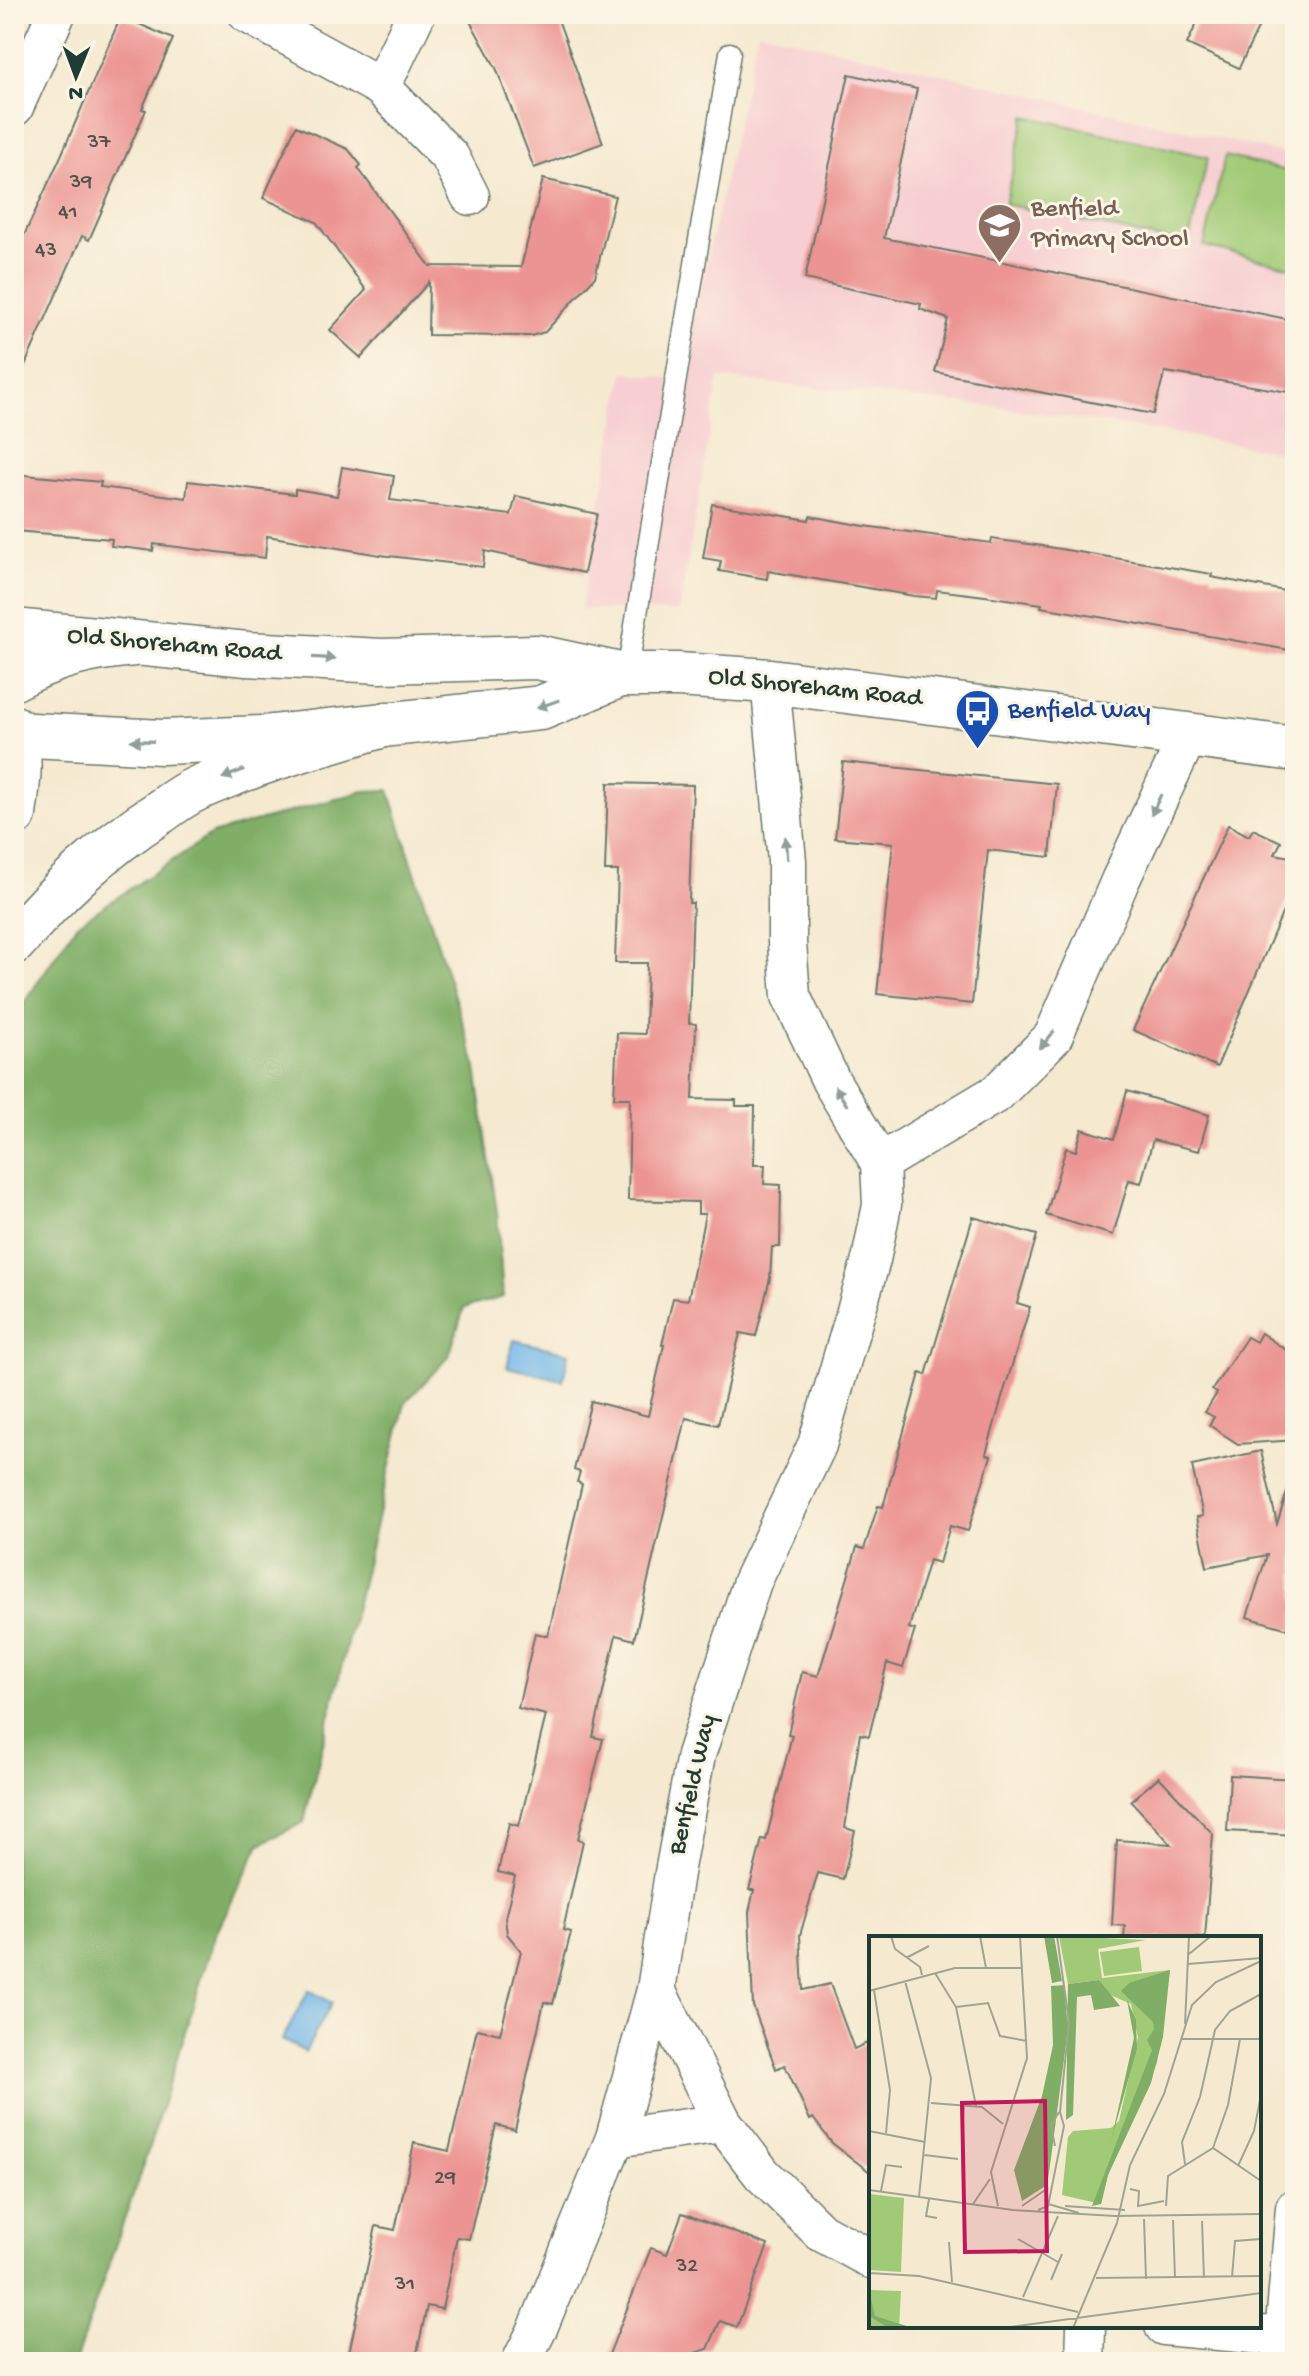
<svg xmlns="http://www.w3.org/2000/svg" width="1309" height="2376" font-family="'Gochi Hand',sans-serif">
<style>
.built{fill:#f7cfd2}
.green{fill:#a0ca75;stroke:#608454;stroke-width:2}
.forest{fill:#80ae66;stroke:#50764d;stroke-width:2}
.water{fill:#73b8e9;stroke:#497a8e;stroke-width:2}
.building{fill:#ec9493}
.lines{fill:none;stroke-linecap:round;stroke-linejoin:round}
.service-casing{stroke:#6a796b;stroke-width:23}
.minor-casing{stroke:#6a796b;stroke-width:41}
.primary-casing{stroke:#6a796b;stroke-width:47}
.trunk-casing{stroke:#6a796b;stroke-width:47}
.service{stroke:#fff;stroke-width:20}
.minor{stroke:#fff;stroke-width:38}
.primary{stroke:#fff;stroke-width:44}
.trunk{stroke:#fff;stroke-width:44}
.oneway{fill:#8f9e9a}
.labels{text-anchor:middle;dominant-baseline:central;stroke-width:6;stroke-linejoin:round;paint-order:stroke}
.number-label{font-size:22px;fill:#52534c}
.education-label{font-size:26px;fill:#785e54;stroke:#fcf5e5;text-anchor:start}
.street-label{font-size:26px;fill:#1f3d34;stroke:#fcf5e5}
.transit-label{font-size:26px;fill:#164399;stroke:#fcf5e5;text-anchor:start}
.inset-road{fill:none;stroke:#9fa492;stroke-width:2}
.view{fill:#c2185b;fill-opacity:0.15;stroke:#c2185b;stroke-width:4}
.inset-edge{fill:none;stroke:#1f3d34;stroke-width:4}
</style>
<rect width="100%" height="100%" fill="#fcf5e5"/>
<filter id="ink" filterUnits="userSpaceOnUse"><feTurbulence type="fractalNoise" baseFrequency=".0125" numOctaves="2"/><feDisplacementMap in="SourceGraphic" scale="16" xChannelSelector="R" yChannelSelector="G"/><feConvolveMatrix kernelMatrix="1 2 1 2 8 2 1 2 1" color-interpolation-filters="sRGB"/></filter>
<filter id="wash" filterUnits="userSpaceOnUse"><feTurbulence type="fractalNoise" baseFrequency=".006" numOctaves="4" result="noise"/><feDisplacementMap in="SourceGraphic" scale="32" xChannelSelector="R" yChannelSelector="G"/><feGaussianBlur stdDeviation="1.8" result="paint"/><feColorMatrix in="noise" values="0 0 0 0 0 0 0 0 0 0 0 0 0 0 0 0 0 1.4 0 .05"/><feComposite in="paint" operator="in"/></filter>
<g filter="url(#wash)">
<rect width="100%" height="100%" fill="#f5e9d0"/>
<polygon class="built" points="758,31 1295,156 1295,455 1167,432 989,406 719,378 679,612 581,609 624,372 680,380"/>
<g class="green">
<polygon points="1025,116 1208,157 1188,245 1005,204"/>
<polygon points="1225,156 1295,173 1295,268 1204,246"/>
</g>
<polygon class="forest" points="389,790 475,1062 497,1212 503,1297 464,1308 449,1356 405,1403 304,1822 260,1844 215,1935 148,2151 75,2362 14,2362 14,1018 76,925 212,834 364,791"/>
<g class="water">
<polygon points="514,1340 569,1353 563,1380 507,1367"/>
<polygon points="309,1990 332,2003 305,2052 282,2040"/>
</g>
<g id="blocks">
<g class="building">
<polygon points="466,14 556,14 603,143 534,168 496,68"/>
<polygon points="1201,14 1265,14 1239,68 1187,44"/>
<polygon points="121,16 173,39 142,109 146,110 89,240 82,236 14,390 14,257 61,156"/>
<polygon points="849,74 917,89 884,238 1287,319 1286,332 1295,334 1295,393 1165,372 1153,414 935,372 948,319 920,309 921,304 805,279"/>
<polygon points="296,126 348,149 361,165 358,168 430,266 521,267 543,179 615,196 595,277 545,332 531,336 428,335 429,282 361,358 330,330 366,290 316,222 263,198"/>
<polygon points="342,467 394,476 390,500 511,515 516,496 597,514 584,573 485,551 483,567 380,555 267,536 265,558 154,544 153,551 111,546 112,539 14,531 14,474 101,482 100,487 186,498 188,481 295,494 295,489 337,496"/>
<polygon points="712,504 809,520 810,516 864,526 991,543 992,539 1036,545 1212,574 1211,577 1295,593 1295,651 1041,607 1042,604 985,596 937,590 936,598 914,596 768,571 767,579 719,571 721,561 703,558"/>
<polygon points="843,762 1057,784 1050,857 988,850 972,1004 877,994 893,843 835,838"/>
<polygon points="608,783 693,785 689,903 693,903 689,1023 696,1024 693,1099 736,1100 736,1106 755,1106 754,1165 765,1165 764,1184 781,1185 780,1247 772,1247 770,1278 756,1336 740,1333 718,1425 686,1418 634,1640 616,1635 593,1737 603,1739 578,1839 583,1841 563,1930 571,1932 553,2004 544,2002 515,2130 496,2125 469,2239 457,2237 442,2309 427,2306 415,2362 347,2362 376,2226 395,2230 414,2143 449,2151 477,2029 500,2034 521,1951 507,1934 505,1918 515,1876 498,1872 509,1823 519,1826 546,1715 518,1708 535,1633 548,1636 582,1484 577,1482 580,1472 574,1470 591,1401 648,1416 664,1345 662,1345 673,1298 688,1300 705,1214 698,1214 698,1202 628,1200 630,1098 614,1098 617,1033 645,1034 647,963 615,963 618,871 605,871"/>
<polygon points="1228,825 1249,836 1253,829 1281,842 1275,854 1295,858 1295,883 1217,1067 1133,1030"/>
<polygon points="1127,1091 1209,1115 1199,1151 1153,1140 1141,1183 1129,1180 1113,1235 1046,1215 1066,1148 1076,1151 1082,1129 1114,1139"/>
<polygon points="973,1217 1037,1235 1017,1303 1030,1307 1001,1401 986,1454 991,1456 968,1531 950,1526 939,1563 929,1560 909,1628 915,1630 903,1668 887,1663 869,1736 860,1734 845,1828 855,1831 843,1879 818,1873 800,1935 803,1990 830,1984 854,2049 871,2041 871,2173 832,2143 813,2118 810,2120 785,2065 776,2069 753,2006 749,1912 754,1890 749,1890 762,1839 766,1840 792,1735 788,1734 802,1672 818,1676 857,1547 864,1549 878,1506 883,1507 920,1373 926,1375"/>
<polygon points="1261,1333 1295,1356 1295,1440 1238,1444 1209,1425 1214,1417 1205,1412 1217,1393 1212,1390 1247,1337 1256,1342"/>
<polygon points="1261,1451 1277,1524 1288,1489 1295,1490 1295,1631 1247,1617 1267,1555 1207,1567 1197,1517 1203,1516 1192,1466"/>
<polygon points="1230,1775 1295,1779 1295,1835 1227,1831"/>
<polygon points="1159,1777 1213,1834 1205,1938 1124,1938 1125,1926 1112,1925 1117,1840 1171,1844 1131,1801"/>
<polygon points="682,2213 768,2245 737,2327 720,2321 708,2349 677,2358 675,2362 606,2362 651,2248 667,2254"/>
</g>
</g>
</g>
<g filter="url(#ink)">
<use href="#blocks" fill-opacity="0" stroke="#6a796b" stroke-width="2"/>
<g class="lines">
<defs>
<polyline id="service" points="627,674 730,53"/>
<g id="minor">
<polyline points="248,14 381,87 450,157 470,196"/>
<polyline points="381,87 416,14"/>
<polyline points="14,107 56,14"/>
<polyline points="880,1163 997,1093 1053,1037 1120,881 1189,734"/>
<polyline points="656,1990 723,2123 762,2174 821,2232 871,2259"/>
<polyline points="615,2138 723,2123"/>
<polyline points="1164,2326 1295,2338"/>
<polyline points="1284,2337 1295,2208"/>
<polyline points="521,2362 538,2328 615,2138 656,1990 674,1873 696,1755 752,1582 817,1445 871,1260 882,1205 880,1163 831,1081 791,996 787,943 787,861 770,681"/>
<polyline points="1085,2362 1086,2326"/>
</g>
<g id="primary">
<polyline points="14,631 247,654 381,661 537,657 620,675 678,675 770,681 1295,749"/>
<polyline points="14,734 162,742 262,738 541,708 620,675"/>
</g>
<g id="trunk">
<path d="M 14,678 C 55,656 88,648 134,644"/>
<path d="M 14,728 C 22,757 18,785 14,814"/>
<path d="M 14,942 C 58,891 102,849 160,812 C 171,804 183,795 196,789 C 257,761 323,743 387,724"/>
</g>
</defs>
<use href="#service" class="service-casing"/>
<use href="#minor" class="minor-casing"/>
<use href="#primary" class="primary-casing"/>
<use href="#trunk" class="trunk-casing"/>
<use href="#service" class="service"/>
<use href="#minor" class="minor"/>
<use href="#primary" class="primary"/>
<use href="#trunk" class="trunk"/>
</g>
<defs><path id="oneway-solid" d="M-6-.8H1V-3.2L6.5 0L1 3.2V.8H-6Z" transform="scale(2)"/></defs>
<g class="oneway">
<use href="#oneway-solid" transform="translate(324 658) rotate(3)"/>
<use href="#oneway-solid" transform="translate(548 704) rotate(161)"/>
<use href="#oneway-solid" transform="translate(142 741) rotate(-178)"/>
<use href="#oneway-solid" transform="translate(233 774) rotate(158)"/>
<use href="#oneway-solid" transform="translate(1156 805) rotate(115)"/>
<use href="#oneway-solid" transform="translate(786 848) rotate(-94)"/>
<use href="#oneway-solid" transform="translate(1047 1040) rotate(129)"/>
<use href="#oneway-solid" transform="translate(841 1096) rotate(-122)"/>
</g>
</g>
<defs>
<symbol id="school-pin" viewBox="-11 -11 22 30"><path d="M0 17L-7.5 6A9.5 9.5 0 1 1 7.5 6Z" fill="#8d6e63" stroke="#fcf5e5"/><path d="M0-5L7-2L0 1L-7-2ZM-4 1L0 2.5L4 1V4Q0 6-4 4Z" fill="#fff"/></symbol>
<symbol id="bus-pin" viewBox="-11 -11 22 30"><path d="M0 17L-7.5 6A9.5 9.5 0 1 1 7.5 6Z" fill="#1a4fb4" stroke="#fcf5e5"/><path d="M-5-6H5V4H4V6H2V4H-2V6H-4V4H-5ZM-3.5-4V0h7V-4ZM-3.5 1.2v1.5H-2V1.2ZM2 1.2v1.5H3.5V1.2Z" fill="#fff"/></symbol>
</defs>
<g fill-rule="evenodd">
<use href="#school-pin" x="974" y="200" width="51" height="69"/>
<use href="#bus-pin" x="952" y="686" width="51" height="69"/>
</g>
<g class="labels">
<g class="number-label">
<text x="99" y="143">37</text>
<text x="81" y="183">39</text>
<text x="68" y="213">41</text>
<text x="46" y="251">43</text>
<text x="445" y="2179">29</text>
<text x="687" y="2267">32</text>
<text x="405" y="2285">31</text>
</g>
<g class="education-label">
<text x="1031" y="210">Benfield<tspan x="1031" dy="30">Primary School</tspan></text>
</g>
<g class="street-label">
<text transform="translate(174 646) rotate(5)">Old Shoreham Road</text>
<text transform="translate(815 689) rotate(6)">Old Shoreham Road</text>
<text transform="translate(694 1785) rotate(-77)">Benfield Way</text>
</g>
<g class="transit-label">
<text x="1008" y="712">Benfield Way</text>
</g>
</g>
<g transform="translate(869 1936)">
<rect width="392" height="392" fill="#f5e9d0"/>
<path d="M 190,0 L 277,4 L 229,13 L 233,42 L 301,34 L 288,127 L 239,239 L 232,268 L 193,259 L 199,201 L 204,195 L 242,192 L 250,185 L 269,101 L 262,68 L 239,58 L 230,44 L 199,48 ZM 270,11 L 273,35 L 235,40 L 231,16 ZM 0,258 L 35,262 L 32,336 L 0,334 ZM 0,354 L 32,355 L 30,392 L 0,392 Z" fill="#a0ca75"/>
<path d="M 175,0 L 185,0 L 193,45 L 183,47 ZM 301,34 L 294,101 L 282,147 L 239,239 L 232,268 L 223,270 L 283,114 L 278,104 L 285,93 L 284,86 L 252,55 L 260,47 ZM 230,44 L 251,70 L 225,74 L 222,59 L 208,61 L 204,179 L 197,184 L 199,48 ZM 195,49 L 199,93 L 180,237 L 178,249 L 153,265 L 145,234 L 173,160 L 184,109 L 182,50 ZM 258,64 L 267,84 L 268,113 L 242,205 L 265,102 ZM 0,354 L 6,380 L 44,392 L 18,391 L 0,380 Z" fill="#80ae66"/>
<path class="inset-road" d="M 22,0 L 26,13 L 51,31 L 53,39M 111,0 L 117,32M 320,18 L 342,0M 37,22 L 60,10M 319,28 L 392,22M 66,37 L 87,71 L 107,170M 36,45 L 62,142 L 50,261M 5,54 L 21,154 L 17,197M 0,55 L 86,32 L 153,32M 87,71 L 119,67 L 131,100 L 158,105M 316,88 L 320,0M 312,103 L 392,103M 62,167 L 113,171 L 134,188M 93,193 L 95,169M 0,195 L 56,206M 186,210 L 182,189 L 190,176M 344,212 L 359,169 L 371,103M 55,219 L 89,223M 316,228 L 313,206 L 331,161 L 346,94 L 361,75 L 392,58M 369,230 L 385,195 L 392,159M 261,253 L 270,255 L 269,270 L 295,265M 0,254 L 144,274 L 246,280 L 392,278M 12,255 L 17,229 L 33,231M 60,263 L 57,280 L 68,282M 176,267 L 210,277M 104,268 L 121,243M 129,270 L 122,236 L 158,122 L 151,0M 153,270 L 179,252M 196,270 L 256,274M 297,270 L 299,240 L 344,212 L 392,245M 169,274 L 179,270 L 195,190 L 191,176 L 200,86 L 188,0M 275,283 L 277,343M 304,284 L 306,342M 333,285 L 335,342M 149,303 L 189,326M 80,306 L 83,346M 0,337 L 50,340 L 209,376M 363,341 L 366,305 L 392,303M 227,342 L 392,340M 182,344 L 193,318M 154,361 L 189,280M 134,392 L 392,357M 204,392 L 248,287 L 261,229 L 295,158 L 323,69 L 347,46 L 392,25"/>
<path class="view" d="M 176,165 L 178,315 L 96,316 L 93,167 Z"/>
<rect width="392" height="392" class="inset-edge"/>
</g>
<rect width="1309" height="2376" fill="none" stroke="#fcf5e5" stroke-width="48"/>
<g transform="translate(76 76) rotate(181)" stroke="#fcf5e5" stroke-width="6" paint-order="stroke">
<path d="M0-6L14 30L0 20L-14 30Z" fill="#1f3d34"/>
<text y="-12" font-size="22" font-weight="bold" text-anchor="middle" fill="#1f3d34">N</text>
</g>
</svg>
